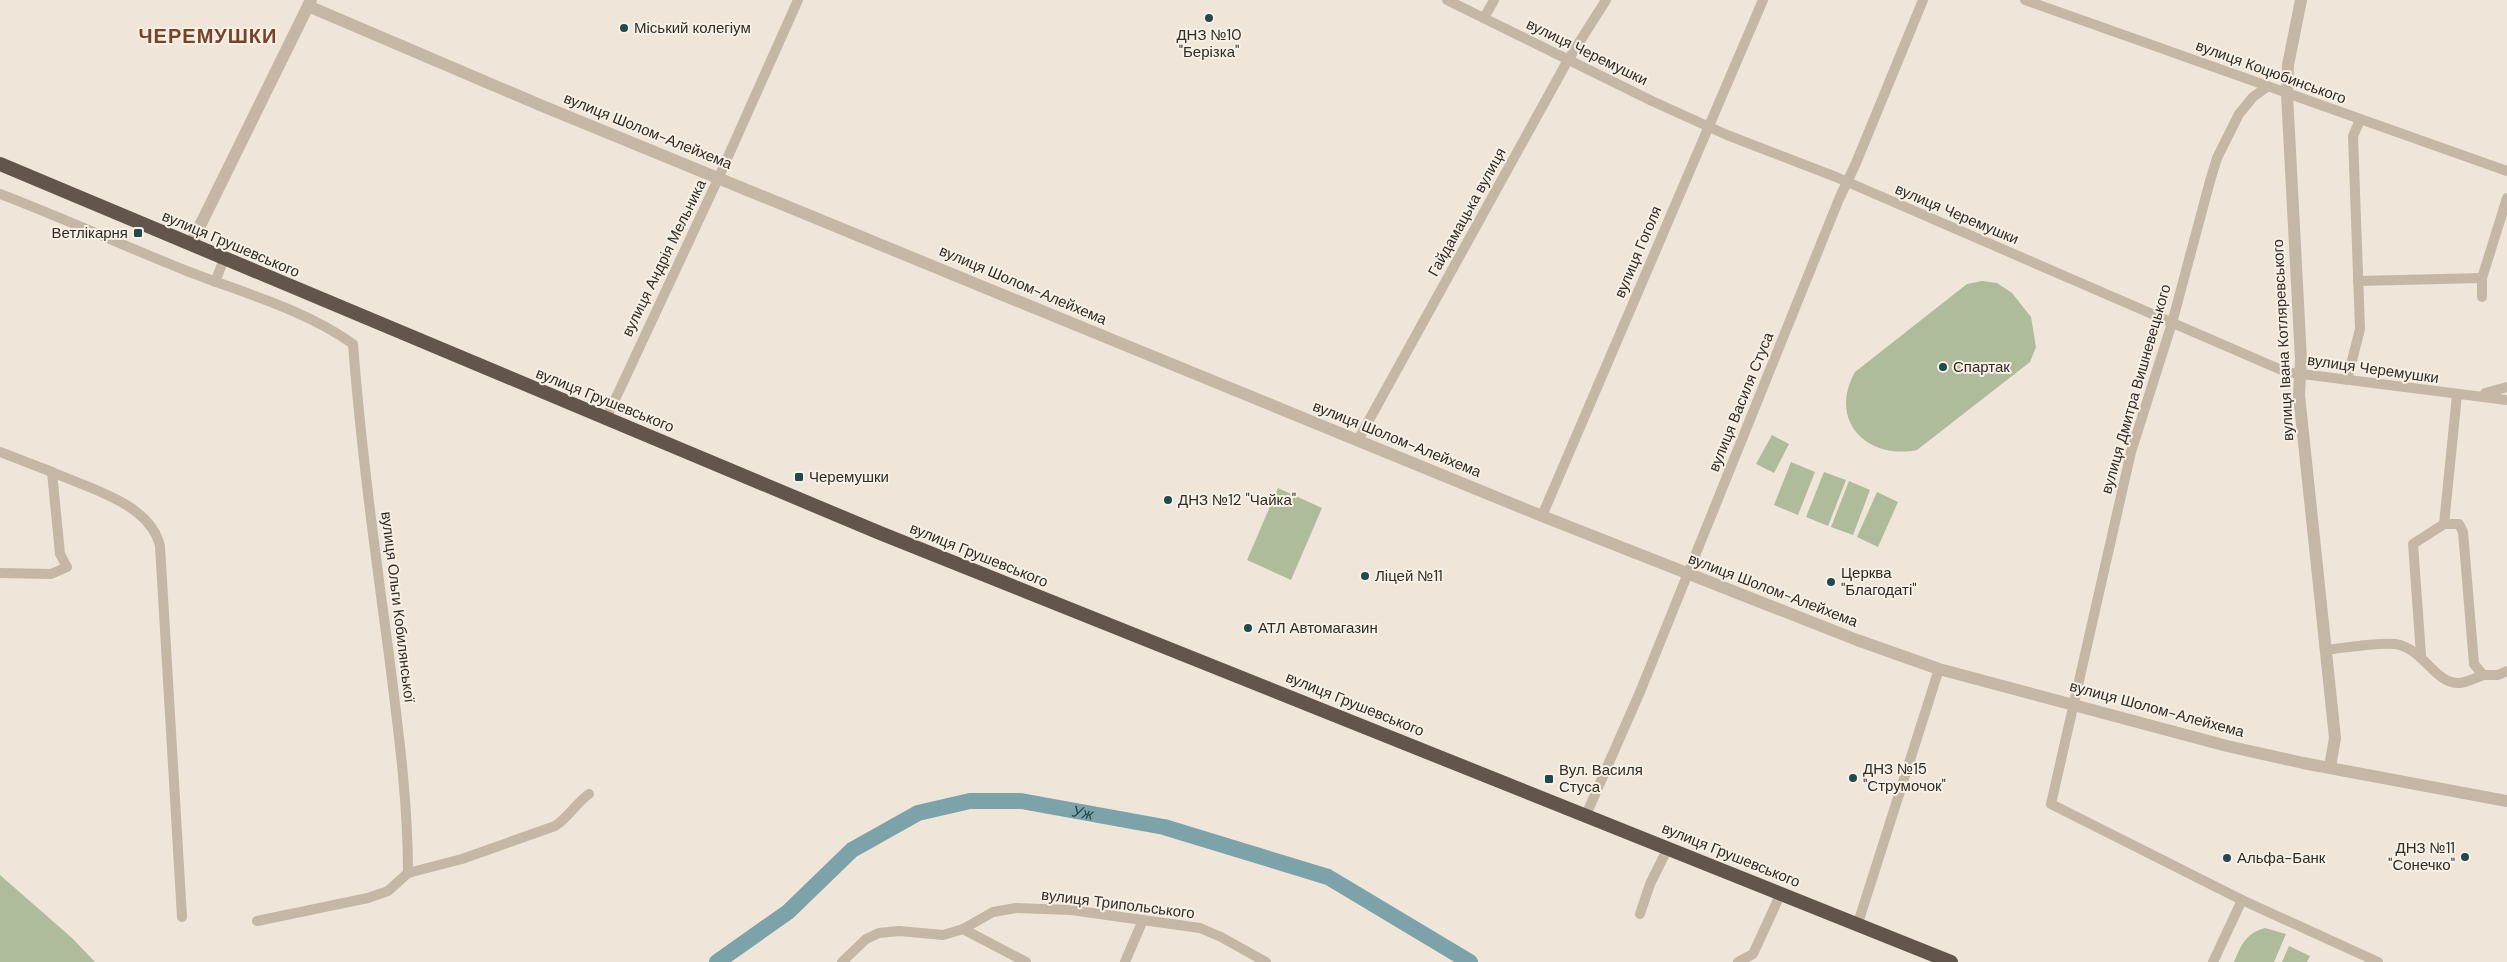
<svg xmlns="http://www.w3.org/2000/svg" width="2507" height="962" font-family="'DM Sans',sans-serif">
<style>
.green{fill:#aebc9b}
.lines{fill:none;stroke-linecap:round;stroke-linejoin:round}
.river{stroke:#7ba3a9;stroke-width:16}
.minor{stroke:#c5b7a6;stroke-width:10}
.tertiary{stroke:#c5b7a6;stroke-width:12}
.trunk{stroke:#62554c;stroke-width:14}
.poi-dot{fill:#204950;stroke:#f7f0e5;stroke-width:2}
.labels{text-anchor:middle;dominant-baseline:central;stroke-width:4;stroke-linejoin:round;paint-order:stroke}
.poi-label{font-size:15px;fill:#322b26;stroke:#f7f0e5;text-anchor:start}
.street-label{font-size:15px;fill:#322b26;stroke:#f7f0e5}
.water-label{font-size:16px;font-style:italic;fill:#204950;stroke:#f7f0e5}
.district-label{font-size:20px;font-weight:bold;letter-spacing:1px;fill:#7a4127;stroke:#f7f0e5}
</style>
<rect width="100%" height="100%" fill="#efe6d9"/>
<g class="green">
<path d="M 1982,281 L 1997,283 L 2012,293 L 2031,317 L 2036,347 L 2030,362 L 1917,450 C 1866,460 1828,420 1855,372 L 1967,284 Z"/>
<polygon points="1772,435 1789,444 1774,473 1756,464"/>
<polygon points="1791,462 1815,472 1798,515 1774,505"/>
<polygon points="1824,472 1846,480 1828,526 1806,517"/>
<polygon points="1849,481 1870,490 1853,535 1831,527"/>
<polygon points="1278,488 1322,508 1291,580 1247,560"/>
<polygon points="1877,492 1898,502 1878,547 1857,537"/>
<polygon points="0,875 72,938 95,962 0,962"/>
<path d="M 2265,928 L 2286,934 L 2274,962 L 2234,962 C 2241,945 2246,933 2265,928 Z"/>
<polygon points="2289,946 2310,956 2307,962 2282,962"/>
</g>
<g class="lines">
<path class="river" id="s1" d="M 717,962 L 788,912 L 852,850 L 918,813 L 970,801 L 1021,801 L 1164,827 L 1328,877 L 1470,962"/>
<g class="minor">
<polyline points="1447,0 1652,101 1727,135 1836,177 2286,372 2507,400"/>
<polyline points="2025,0 2507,171"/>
<polyline points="1484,18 1494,0"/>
<polyline points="2267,87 2253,97 2239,114 2217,158 2210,181 2172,323 2131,452 2051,804 2242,900 2378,962"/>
<path d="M 0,194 C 63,218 124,246 187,271 C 243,293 304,309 353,344 C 361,448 375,552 389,655 C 398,728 408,800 408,873"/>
<polyline points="2358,281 2482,278"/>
<polyline points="215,282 224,259"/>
<polyline points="2482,297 2482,278 2507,198"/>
<polyline points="2347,380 2360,329 2353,136 2360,120"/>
<polyline points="2485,393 2507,387"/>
<polyline points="2457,395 2444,524 2459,524 2463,532 2474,664 2483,675 2498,675 2507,671"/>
<polyline points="606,419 718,179 798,0"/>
<polyline points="1358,440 1568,60 1606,0"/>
<polyline points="0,452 52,472 60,554 67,567 51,574 0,573"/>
<path d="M 52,472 C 88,488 150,503 160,546 L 182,917"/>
<polyline points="1542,516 1763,0"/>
<path d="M 2325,650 C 2345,648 2377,642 2395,644 C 2424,648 2435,685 2460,683 C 2467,682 2476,678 2483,675"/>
<polyline points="2421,655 2413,544 2444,524"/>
<polyline points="1586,815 1640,692 1839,199 1856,163 1923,0"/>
<polyline points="1640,914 1650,884 1668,848"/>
<path d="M 257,921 L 368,898 L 388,891 L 408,873 L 462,859 L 555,826 C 568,818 576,803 589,794"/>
<polyline points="1858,923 1939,669"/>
<polyline points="963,929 1026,962"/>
<polyline points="842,962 866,939 879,933 899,931 943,935 963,929 993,912 1016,908 1071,910 1200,928 1221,937 1266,962"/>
<polyline points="1125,962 1143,920"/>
<polyline points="1738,962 1753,954 1781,893"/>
<polyline points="2213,962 2242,900"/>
</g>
<g class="tertiary">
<polyline points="2301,0 2288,65 2287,94 2301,360 2299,395 2335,738 2330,767"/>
<polyline points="308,6 540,105 1120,343 1542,516 1857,640 1939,669 2227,746 2303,763 2507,801"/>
<polyline points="191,244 311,0"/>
</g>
<polyline class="trunk" points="0,164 880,533 1951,962"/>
</g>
<g class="poi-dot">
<circle cx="1209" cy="18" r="5"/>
<circle cx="624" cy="28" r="5"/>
<rect x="133" y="228" width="10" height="10" rx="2.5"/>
<circle cx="1943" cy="367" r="5"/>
<rect x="794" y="472" width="10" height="10" rx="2.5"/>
<circle cx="1168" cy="500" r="5"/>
<circle cx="1365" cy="576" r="5"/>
<circle cx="1831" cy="582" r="5"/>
<circle cx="1248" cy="628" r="5"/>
<circle cx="1853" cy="778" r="5"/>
<rect x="1544" y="774" width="10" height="10" rx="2.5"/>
<circle cx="2465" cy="857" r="5"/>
<circle cx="2227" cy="858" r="5"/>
</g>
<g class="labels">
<g class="poi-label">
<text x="634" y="28">Міський колегіум</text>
<text x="1209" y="35" text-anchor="middle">ДНЗ №10<tspan x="1209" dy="17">"Берізка"</tspan></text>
<text x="128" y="233" text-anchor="end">Ветлікарня</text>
<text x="1953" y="367">Спартак</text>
<text x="809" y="477">Черемушки</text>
<text x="1178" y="500">ДНЗ №12 "Чайка"</text>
<text x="1841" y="573">Церква<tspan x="1841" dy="17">"Благодаті"</tspan></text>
<text x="1375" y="576">Ліцей №11</text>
<text x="1258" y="628">АТЛ Автомагазин</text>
<text x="1863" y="769">ДНЗ №15<tspan x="1863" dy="17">"Струмочок"</tspan></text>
<text x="1559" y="770">Вул. Василя<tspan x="1559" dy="17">Стуса</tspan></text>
<text x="2455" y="848" text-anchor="end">ДНЗ №11<tspan x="2455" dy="17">"Сонечко"</tspan></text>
<text x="2237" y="858">Альфа-Банк</text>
</g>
<g class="street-label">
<text transform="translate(1587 52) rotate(26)">вулиця Черемушки</text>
<text transform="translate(2271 72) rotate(20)">вулиця Коцюбинського</text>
<text transform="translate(648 131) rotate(22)">вулиця Шолом-Алейхема</text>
<text transform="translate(1467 212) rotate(-61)">Гайдамацька вулиця</text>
<text transform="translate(1957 214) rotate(23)">вулиця Черемушки</text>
<text transform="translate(231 244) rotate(23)">вулиця Грушевського</text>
<text transform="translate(1638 252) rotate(-67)">вулиця Гоголя</text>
<text transform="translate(664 258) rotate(-64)">вулиця Андрія Мельника</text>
<text transform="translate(1023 285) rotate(23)">вулиця Шолом-Алейхема</text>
<text transform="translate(2283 340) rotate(-93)">вулиця Івана Котляревського</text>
<text transform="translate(2373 369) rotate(8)">вулиця Черемушки</text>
<text transform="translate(2136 389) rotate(-74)">вулиця Дмитра Вишневецького</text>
<text transform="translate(605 400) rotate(22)">вулиця Грушевського</text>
<text transform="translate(1741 402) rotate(-68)">вулиця Василя Стуса</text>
<text transform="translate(1397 439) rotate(22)">вулиця Шолом-Алейхема</text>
<text transform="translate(979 555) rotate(22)">вулиця Грушевського</text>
<text transform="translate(1773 590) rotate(21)">вулиця Шолом-Алейхема</text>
<text transform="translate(398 607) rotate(83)">вулиця Ольги Кобилянської</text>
<text transform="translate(1355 704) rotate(22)">вулиця Грушевського</text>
<text transform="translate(2157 709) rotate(15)">вулиця Шолом-Алейхема</text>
<text transform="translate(1731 855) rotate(22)">вулиця Грушевського</text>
<text transform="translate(1118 904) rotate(7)">вулиця Трипольського</text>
</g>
<g class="water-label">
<text stroke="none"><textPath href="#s1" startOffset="419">Уж</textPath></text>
</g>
<g class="district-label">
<text x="208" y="36">ЧЕРЕМУШКИ</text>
</g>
</g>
</svg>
